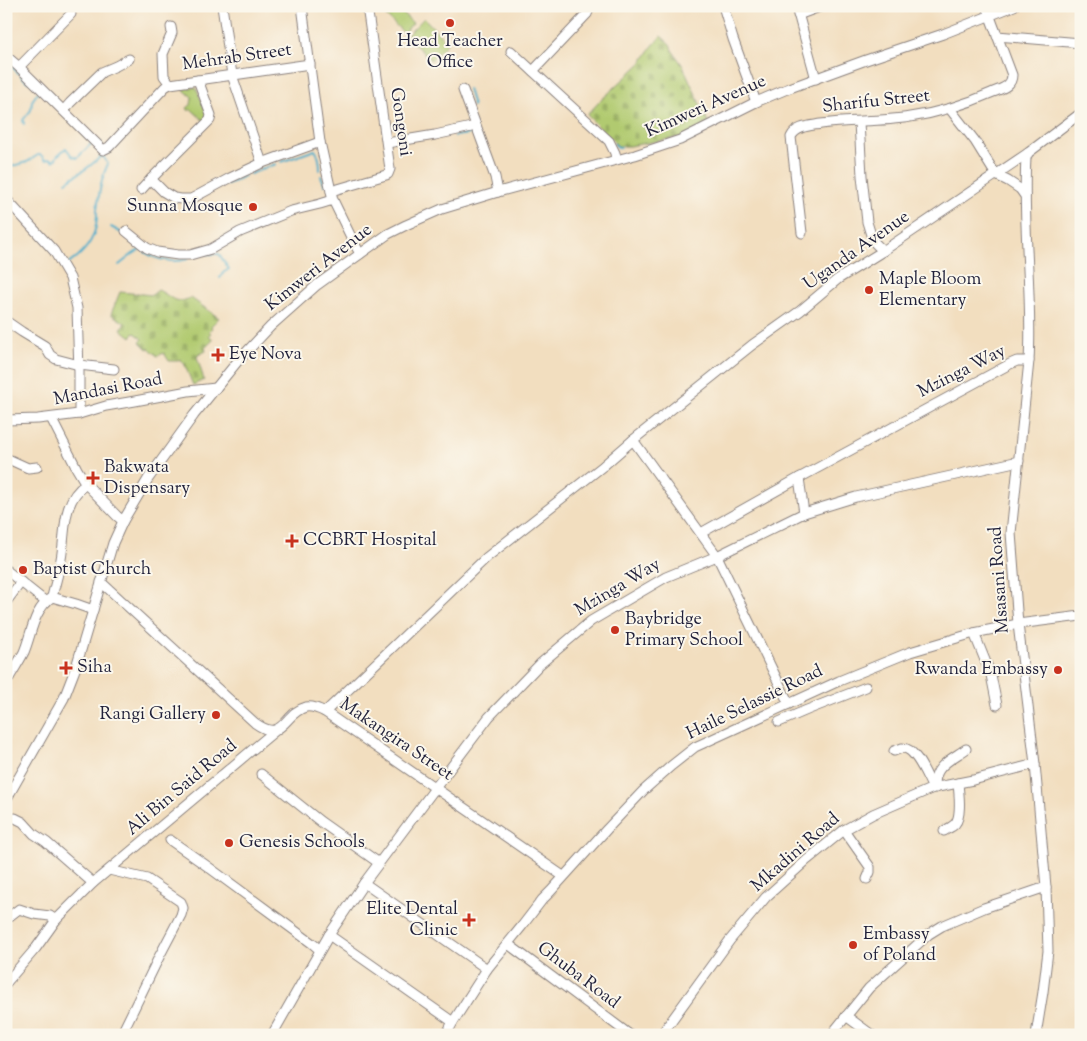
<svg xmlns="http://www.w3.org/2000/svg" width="1087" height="1041" font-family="'Sorts Mill Goudy',serif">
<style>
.cemetery{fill:url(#cemetery-stones);stroke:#6a7656}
.garden{fill:#b1ca70;stroke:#6a7656}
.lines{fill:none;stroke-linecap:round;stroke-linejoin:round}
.stream{stroke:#4cadcb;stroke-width:2}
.minor-casing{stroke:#8a807d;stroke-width:11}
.minor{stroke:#fff;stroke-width:9}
.poi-dot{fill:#c8321e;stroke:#fbf7ec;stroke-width:2}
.labels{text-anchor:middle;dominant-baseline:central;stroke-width:4;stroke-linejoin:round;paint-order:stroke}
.poi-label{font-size:18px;fill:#22223b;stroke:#fbf7ec;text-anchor:start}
.street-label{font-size:18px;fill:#22223b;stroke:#fbf7ec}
</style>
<defs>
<pattern id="cemetery-stones" width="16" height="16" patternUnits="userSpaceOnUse" patternTransform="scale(1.25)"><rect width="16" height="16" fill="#b1ca70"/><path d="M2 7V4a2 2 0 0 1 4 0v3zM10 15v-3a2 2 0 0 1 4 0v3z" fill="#98ad62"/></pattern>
</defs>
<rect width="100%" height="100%" fill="#fbf7ec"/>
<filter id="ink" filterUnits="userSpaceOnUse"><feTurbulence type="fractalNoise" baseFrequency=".02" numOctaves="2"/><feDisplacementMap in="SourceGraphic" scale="10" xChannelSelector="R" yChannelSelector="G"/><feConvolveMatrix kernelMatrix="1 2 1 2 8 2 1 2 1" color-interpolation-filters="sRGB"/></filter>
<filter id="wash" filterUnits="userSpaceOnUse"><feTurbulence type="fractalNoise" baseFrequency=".0096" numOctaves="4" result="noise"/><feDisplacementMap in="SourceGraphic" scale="20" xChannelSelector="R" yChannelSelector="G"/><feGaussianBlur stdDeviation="1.12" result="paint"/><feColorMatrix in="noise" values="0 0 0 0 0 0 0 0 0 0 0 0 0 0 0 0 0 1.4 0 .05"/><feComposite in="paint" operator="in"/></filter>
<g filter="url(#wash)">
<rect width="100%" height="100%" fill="#f2debf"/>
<g class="cemetery">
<polygon points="661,36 670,44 672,50 683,66 709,124 682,137 629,146 618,146 587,115 599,102 642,62 651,48"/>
<path d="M 158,290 C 173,297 173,305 191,298 L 219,318 L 211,326 L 212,328 L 209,331 L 211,333 L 209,335 L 213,340 L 205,348 L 206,351 L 198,355 L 197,357 L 204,380 L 193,385 L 184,363 L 180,359 L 176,361 L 169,361 L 164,353 L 157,356 L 149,348 L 147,349 L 140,342 L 143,339 L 135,333 L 131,337 L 121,329 L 125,323 L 111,314 L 120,292 L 152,295 Z"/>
</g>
<g class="garden">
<polygon points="388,6 395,6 413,23 404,33 382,12"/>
<polygon points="424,18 448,43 431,60 406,36"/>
<polygon points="196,87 208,117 204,121 191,109 189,111 187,108 191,105 192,97 184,90 184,89"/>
</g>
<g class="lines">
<g class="stream">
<polyline points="6,63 10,66"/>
<polyline points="12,67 14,69"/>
<polyline points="15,70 18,73"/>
<polyline points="21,76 28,82"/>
<polyline points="468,89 473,106"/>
<polyline points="24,124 23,120 31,110 32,101 38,92"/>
<polyline points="455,136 475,133"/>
<polyline points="614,144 618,147 621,148"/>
<path d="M 281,162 L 315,150 C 319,155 320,163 320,170"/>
<polyline points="6,169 13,166 27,162 38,155 41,155 45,160 49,159 52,159 52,161 55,160 58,155 66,148 72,156 77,158 92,143"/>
<polyline points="250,174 276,164"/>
<polyline points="321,176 325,185"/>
<polyline points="66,182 87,168 102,156"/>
<polyline points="227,185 244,176"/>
<polyline points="333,185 345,182"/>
<polyline points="111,227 122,233"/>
<path d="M 145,252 C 157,261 174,263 188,259"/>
<polyline points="207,254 219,254 229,269 223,273 220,278"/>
<path d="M 67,265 C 77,258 90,246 94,233 C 97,226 97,217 97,210 C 99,194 101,178 108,164 L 101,153"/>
<polyline points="119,265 133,254 141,249"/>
</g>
</g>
</g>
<g filter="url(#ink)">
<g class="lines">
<defs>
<g id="minor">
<polyline points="222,6 232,75 262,163"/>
<polyline points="302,6 320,142 331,191 333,200 352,239 360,254"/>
<polyline points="723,6 733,39 756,102"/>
<polyline points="796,6 816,79"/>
<polyline points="798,15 822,6"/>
<polyline points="997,36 1081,43"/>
<polyline points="511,51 609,141 615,153 616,160"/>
<polyline points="6,56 19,67 103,150 109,147 165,87 170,84 310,64"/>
<polyline points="19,67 71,14"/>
<polyline points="533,71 587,14 589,9 587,6"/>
<polyline points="170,84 164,76 163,54 172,33 171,27"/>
<polyline points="463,90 495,177 498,192"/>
<polyline points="950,109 975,141 996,175 1008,181 1020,189 1025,196"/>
<polyline points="64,110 70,103 102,72 116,66 129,59"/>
<polyline points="859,122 862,176 867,222 871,235 875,243 883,251"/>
<polyline points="387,143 435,135 476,126"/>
<path d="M 1028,153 L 1026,158 C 1022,226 1033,293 1029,361 L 1011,533 L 1018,624 L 1035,764 L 1046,887 L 1048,951 L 1043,992 L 1036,1035"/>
<polyline points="151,179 164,192 174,198 181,199 191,199 230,178 262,163 320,142"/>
<polyline points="141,190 151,179 210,120 211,115 198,80"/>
<polyline points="331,191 386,175 388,174 390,169 367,6"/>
<polyline points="6,199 54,251 70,278 77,308 79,372 79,414"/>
<polyline points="126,231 147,248 157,252 178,255 190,255 211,249 240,232 291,211 320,204 333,200"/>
<path d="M 802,233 L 791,137 C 796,126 810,126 821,124 C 850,120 880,122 910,117 C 938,113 964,105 991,93 C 1000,89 1012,87 1012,75 L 986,6"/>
<polyline points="6,321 22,332 45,346 50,355 56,359 79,365 114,369"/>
<polyline points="51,418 77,469 86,484 117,516 123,521"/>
<polyline points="6,420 38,419 79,414 106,406 135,401 188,391 216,388"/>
<polyline points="633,440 717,556 789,704"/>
<polyline points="6,458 28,468 37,467"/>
<polyline points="799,478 804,513"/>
<polyline points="701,533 799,478 1010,364 1017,361 1029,361"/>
<polyline points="6,570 46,602"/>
<path d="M 101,582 L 255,723 C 284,744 283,713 306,707 C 313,706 319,709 325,712 L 563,876"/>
<path d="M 52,597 C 55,584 59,572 61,559 C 66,533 61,501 86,484"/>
<polyline points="6,602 21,582"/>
<polyline points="974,633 991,675 997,705"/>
<path d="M 6,683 C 12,672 19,662 24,652 C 32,633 33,610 52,597 L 76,604 L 93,610"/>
<polyline points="325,712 487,557 603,466 633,440 752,345 800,311 838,279 883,251 1028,153 1081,113"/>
<polyline points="779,722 807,710 866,687"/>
<path d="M 894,751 C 897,750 899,749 902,748 C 916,747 927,778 933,788"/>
<polyline points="261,774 321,822 379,863"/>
<path d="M 936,788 C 931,767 952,759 966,749"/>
<polyline points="6,800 64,698 76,667 113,543 123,521 148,479 194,415 237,362 271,326 317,285 388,234 406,225 442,209 498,192 635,155 680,140 756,102 787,89 866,60 943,34 1014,6"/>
<polyline points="15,818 23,822 34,834 46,842 93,883"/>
<polyline points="844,830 870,867 870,872 867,879"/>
<path d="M 944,831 C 947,829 952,827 955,824 C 962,816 959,794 958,783"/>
<polyline points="170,840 207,866 313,944 320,950"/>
<polyline points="109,870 147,879 181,902 183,908 181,915 160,955 121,1035"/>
<polyline points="364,883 487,969"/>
<polyline points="6,919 19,909 34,914 50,916 56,920"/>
<polyline points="329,935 453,1022"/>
<polyline points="508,944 630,1035"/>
<polyline points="6,983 36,948 56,920 93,883 276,730"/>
<polyline points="846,1016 872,1035"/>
<polyline points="272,1035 329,935 364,883 436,787 489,717 540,664 591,621 666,577 717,556 804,513 856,497 1019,461"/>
<polyline points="446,1035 453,1022 487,969 522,926 542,900 551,891 607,829 643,791 671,766 695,747 839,681 910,652 974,633 1018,624 1081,616"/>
<polyline points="661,1035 730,940 766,897 807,860 844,830 873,814 933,788 973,780 1035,764"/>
<polyline points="831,1035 869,988 929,934 942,926 984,908 1046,887"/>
</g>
</defs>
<use href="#minor" class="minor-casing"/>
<use href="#minor" class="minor"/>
</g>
</g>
<g class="poi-dot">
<circle cx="450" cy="23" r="5"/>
<circle cx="253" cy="207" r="5"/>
<circle cx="869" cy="290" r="5"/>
<path d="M215.5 347.5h5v5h5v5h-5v5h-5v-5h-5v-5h5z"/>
<path d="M90.5 470.5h5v5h5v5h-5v5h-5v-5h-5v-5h5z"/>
<path d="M289.5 533.5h5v5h5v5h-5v5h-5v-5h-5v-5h5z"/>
<circle cx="23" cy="570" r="5"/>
<circle cx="615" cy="630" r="5"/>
<path d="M63.5 660.5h5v5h5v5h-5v5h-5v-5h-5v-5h5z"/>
<circle cx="1058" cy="670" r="5"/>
<circle cx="216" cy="715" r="5"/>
<circle cx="229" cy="843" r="5"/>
<path d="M466.5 912.5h5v5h5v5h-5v5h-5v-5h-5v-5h5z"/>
<circle cx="853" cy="945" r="5"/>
</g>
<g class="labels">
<g class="poi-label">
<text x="450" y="42" text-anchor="middle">Head Teacher<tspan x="450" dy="21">Office</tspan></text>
<text x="243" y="207" text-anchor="end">Sunna Mosque</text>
<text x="879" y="280">Maple Bloom<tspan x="879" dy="21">Elementary</tspan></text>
<text x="229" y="355">Eye Nova</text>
<text x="104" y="468">Bakwata<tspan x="104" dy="21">Dispensary</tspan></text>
<text x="303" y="541">CCBRT Hospital</text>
<text x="33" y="570">Baptist Church</text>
<text x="625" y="620">Baybridge<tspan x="625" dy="21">Primary School</tspan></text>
<text x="77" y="668">Siha</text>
<text x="1048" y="670" text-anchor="end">Rwanda Embassy</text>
<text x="206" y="715" text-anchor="end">Rangi Gallery</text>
<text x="239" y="843">Genesis Schools</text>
<text x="458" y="910" text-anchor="end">Elite Dental<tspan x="458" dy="21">Clinic</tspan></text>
<text x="863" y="935">Embassy<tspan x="863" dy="21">of Poland</tspan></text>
</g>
<g class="street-label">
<text transform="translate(237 58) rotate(-8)">Mehrab Street</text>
<text transform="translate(876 102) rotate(-6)">Sharifu Street</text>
<text transform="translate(706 107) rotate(-24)">Kimweri Avenue</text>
<text transform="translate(400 122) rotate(82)">Gongoni</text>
<text transform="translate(857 251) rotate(-35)">Uganda Avenue</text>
<text transform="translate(319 268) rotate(-38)">Kimweri Avenue</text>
<text transform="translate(962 372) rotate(-27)">Mzinga Way</text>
<text transform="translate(108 390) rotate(-11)">Mandasi Road</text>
<text transform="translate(1000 580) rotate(-94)">Msasani Road</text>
<text transform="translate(618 588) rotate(-31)">Mzinga Way</text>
<text transform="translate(755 703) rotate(-26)">Haile Selassie Road</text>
<text transform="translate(396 740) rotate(34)">Makangira Street</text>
<text transform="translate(182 788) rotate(-40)">Ali Bin Said Road</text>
<text transform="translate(796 853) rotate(-41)">Mkadini Road</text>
<text transform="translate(578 976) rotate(37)">Ghuba Road</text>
</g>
</g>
<rect width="1087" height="1041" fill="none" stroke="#fbf7ec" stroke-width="25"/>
</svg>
